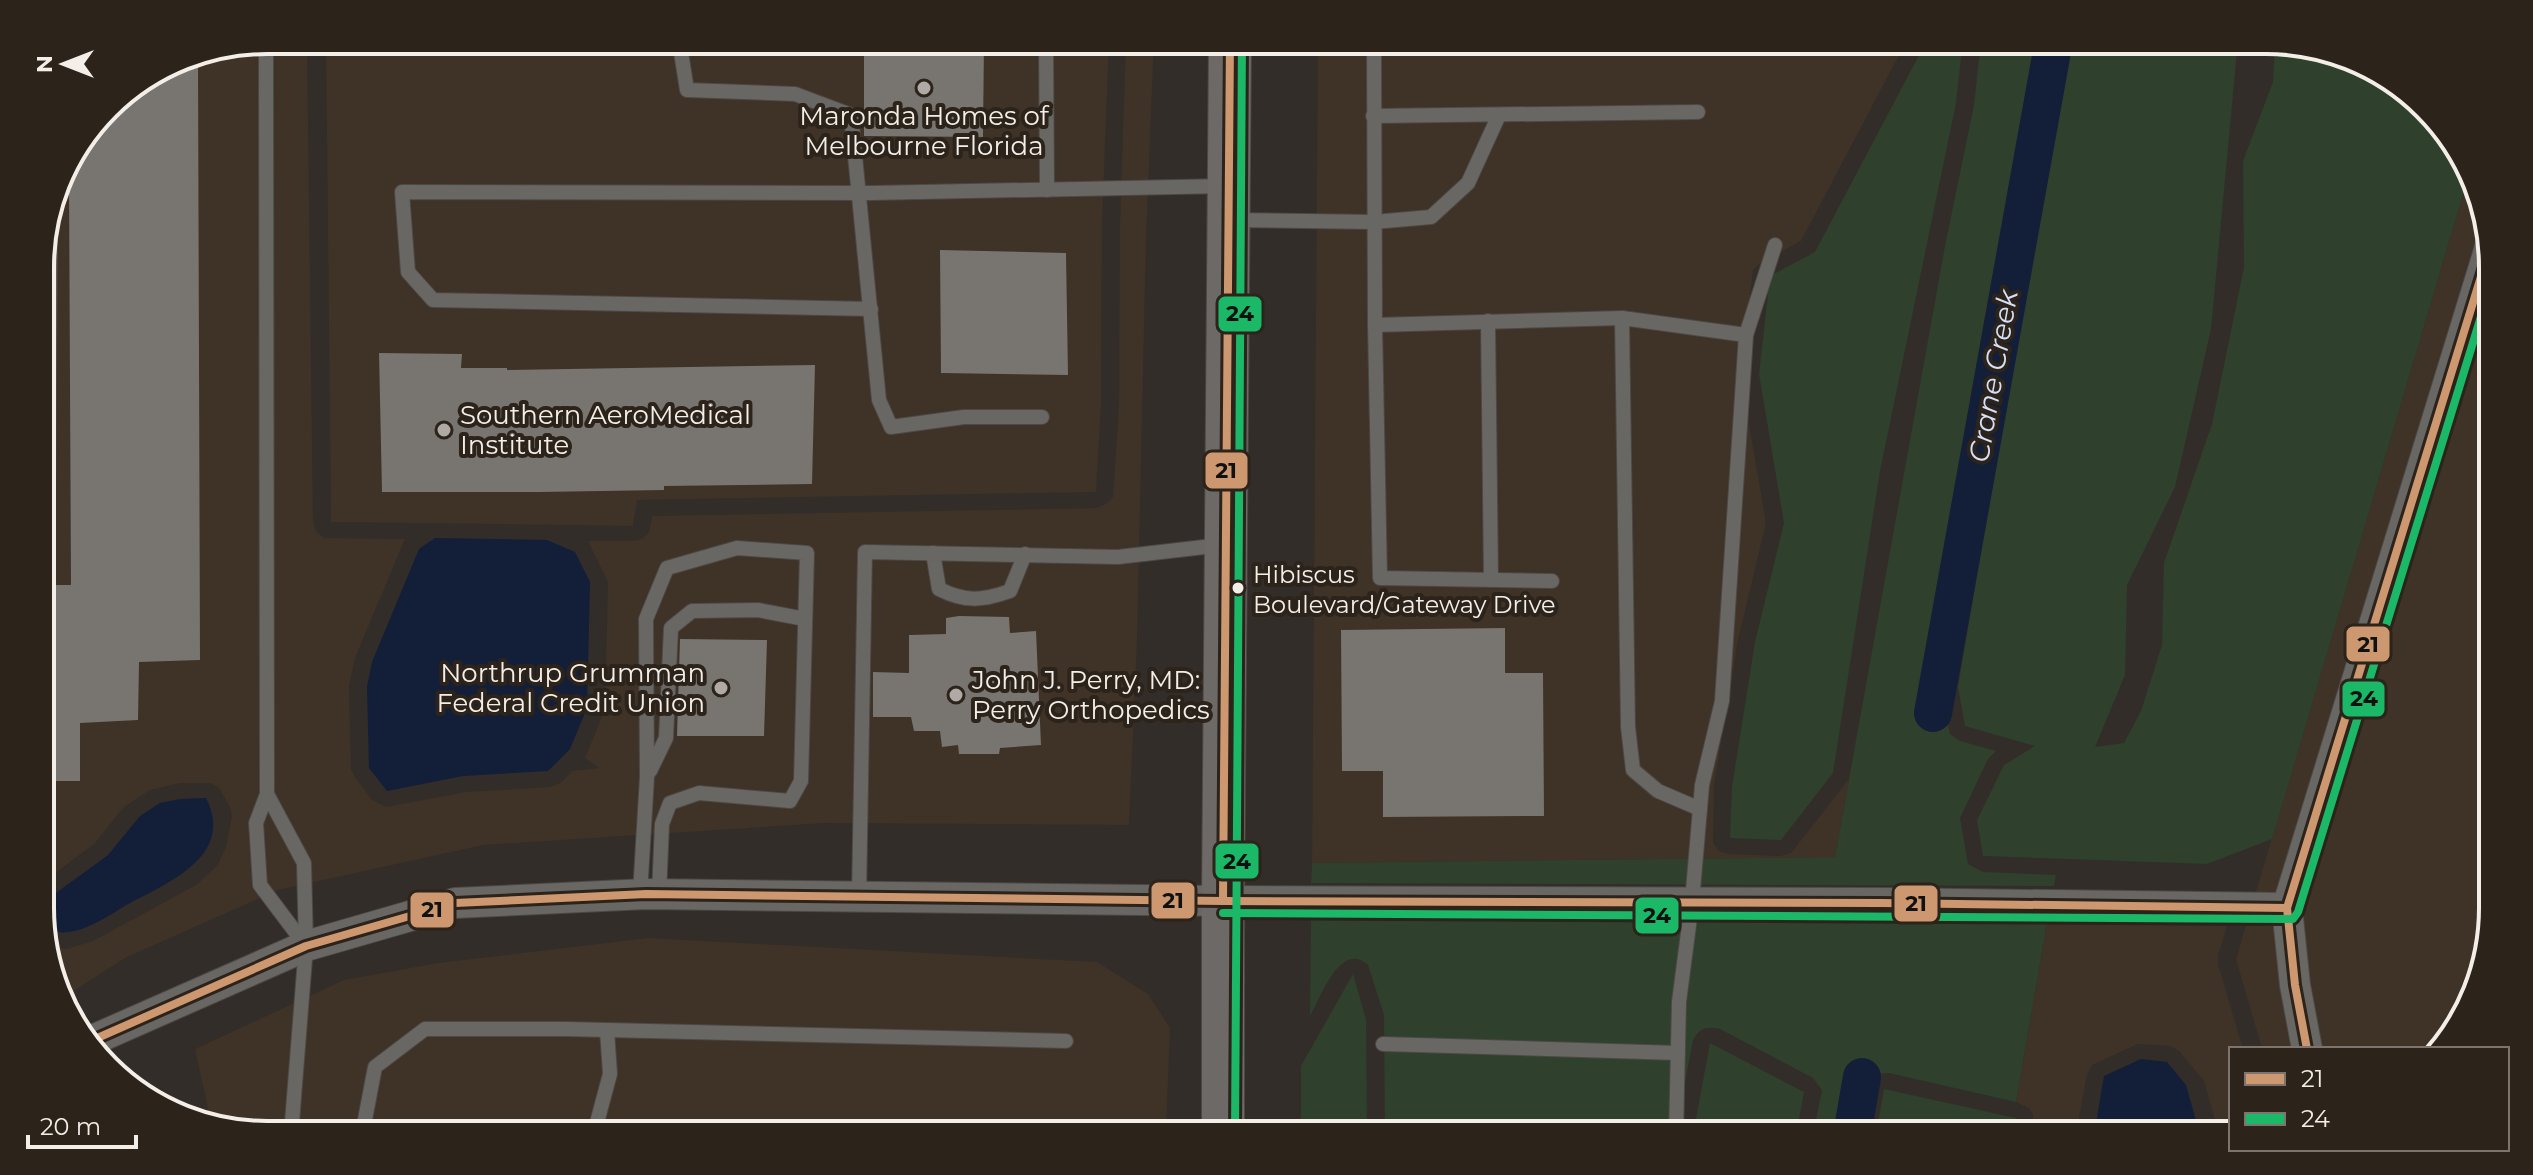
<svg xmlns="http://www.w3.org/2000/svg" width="2533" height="1175" font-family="Montserrat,sans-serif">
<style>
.built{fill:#3f3226}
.green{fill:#2f402c}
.water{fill:#131e38}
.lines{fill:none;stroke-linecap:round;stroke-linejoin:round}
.canal{stroke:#131e38;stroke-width:38}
.building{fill:#787470}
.lane-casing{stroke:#4c4845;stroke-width:16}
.street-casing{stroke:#4c4845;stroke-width:32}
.secondary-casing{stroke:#4c4845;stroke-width:44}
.lane{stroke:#696764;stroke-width:14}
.street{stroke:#696764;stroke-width:30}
.secondary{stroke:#6c6966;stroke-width:42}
.bus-1-casing{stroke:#2c231b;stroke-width:14}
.bus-2-casing{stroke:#2c231b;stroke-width:14}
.bus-1{stroke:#cd976f;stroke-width:8}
.bus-2{stroke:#1ab867;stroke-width:8}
.poi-dot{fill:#b0aaa6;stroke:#2c231b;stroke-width:3}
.bus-dot{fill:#f4eee9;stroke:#2c231b;stroke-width:3}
.labels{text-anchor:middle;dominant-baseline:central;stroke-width:8;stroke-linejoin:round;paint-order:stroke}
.bus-label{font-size:24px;fill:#f4eee9;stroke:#2c231b;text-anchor:start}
.poi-label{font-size:26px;fill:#f4eee9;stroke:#2c231b;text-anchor:start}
.water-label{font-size:28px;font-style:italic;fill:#d5e1f9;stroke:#2c231b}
.rim{fill:none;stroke:#f4eee9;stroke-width:4}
.line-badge{stroke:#2c231b;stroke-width:3}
.pale-badge-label{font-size:22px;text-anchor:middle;font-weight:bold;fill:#111}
</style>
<rect width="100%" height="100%" fill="#322d29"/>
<g class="built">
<polygon points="267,40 307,40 313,522 316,532 325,538 405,539 355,658 349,687 351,769 355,777 372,800 386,807 466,792 550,787 562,782 572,771 599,768 585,758 605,709 608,582 588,541 633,541 642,539 649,532 652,516 1096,508 1106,504 1113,497 1119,405 1120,224 1126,40 1154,40 1146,239 1137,642 1129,825 825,823 483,845 278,890 125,958 66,996 44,943 66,949 93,941 196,885 217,866 226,847 232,816 230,807 219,788 210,783 180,783 150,790 124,807 94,844 42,883 41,252 63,167 117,97 181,57"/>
<polygon points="326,40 1109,40 1102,224 1101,405 1096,492 637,500 633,526 331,522"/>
<polygon points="1318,40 1907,40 1801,241 1761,263 1753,270 1741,377 1766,523 1738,640 1714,785 1713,843 1719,851 1729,854 1780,856 1791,853 1849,779 1835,857 1312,863"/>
<polygon points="2467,181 2491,238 2493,908 2476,995 2431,1049 2262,1049 2236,959"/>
<polygon points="2047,923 2227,926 2218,956 2218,964 2243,1049 2231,1049 2231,1135 2219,1135 2204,1081 2178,1050 2169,1046 2138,1044 2092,1065 2087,1074 2076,1135 2030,1135 2033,1116 2029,1108 2016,1102"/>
<polygon points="648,938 1097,962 1148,994 1170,1028 1166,1135 267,1135 208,1123 207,1103 195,1049 344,980 438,963"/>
</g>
<g class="green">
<polygon points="1927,40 1963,40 1956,103 1880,471 1833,773 1781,840 1730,838 1732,787 1755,642 1784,523 1759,374 1770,276 1815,252"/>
<polygon points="1981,40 2049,40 1940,685 1950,734 1960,741 1996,751 1988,759 1960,818 1968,864 1983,872 2056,875 2054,886 1311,883 1312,863 1835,857 1945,246 1974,105"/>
<polygon points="2068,40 2238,40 2211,329 2175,487 2127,585 2125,675 2095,747 2124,743 2141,711 2162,645 2164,563 2212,424 2244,267 2243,161 2273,82 2275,42 2353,58 2446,129 2467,181 2272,839 2207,864 1983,856 1977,820 2004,765 2035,746 1965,726 1958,687"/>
<path d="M 1311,920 L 2047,923 L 2016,1102 L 1889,1073 L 1877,1074 L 1867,1087 L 1859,1135 L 1813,1135 L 1822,1090 L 1813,1078 L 1720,1029 C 1706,1026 1700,1028 1693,1040 L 1675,1135 L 1385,1135 L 1384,1015 L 1368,965 C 1341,940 1321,996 1310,1016 Z"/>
<polygon points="1353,974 1366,1019 1367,1135 1301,1135 1301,1066"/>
<polygon points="1710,1043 1804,1092 1796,1135 1693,1135"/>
<polygon points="1884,1089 2016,1118 2013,1135 1876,1135"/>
</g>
<g class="water">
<polygon points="435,538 547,540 575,552 590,582 587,708 570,749 548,771 463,776 387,791 369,768 367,687 372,662 419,549"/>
<path d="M 206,798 C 235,855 170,882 130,903 C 111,914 89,930 68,932 C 56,934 48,928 42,919 L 45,901 L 108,855 L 140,816 L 160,803 L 180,799 Z"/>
<polygon points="2141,1059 2167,1062 2186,1085 2200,1135 2094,1135 2104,1076"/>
</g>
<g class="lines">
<g class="canal">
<polyline points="1933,713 2054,40"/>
<polyline points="1852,1135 1862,1077"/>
</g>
</g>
<g class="building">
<polygon points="864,40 984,40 983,137 864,136"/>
<polygon points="198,54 200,660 139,662 138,720 80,723 80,781 42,781 41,585 71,585 69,183 59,183 63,167 117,97 181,57"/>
<polygon points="940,250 1066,253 1068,375 941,373"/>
<polygon points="379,353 462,354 461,368 507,368 507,370 815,365 812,484 664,486 664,490 540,492 382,492"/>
<polygon points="959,616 1009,617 1010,633 1036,631 1041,745 1000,748 999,754 959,754 958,745 942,747 940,731 914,731 911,717 873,717 873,672 909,673 909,635 946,634 946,618"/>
<polygon points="1505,628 1505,673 1543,673 1544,816 1383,817 1383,771 1342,771 1341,630"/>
<polygon points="680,639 767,640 764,736 677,736"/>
</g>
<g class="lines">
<defs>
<g id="lane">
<polyline points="266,40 267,794 256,823 260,885 306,946"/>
<polyline points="679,40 687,90 795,94 851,115 879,400 891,427 964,417 1042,417"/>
<polyline points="1046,40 1047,190"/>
<polyline points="1374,40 1375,325 1380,578 1552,581"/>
<polyline points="1373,116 1698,112"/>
<polyline points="1233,220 1374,222 1431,217 1468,183 1499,115"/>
<polyline points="871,309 433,300 408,272 402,192 871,193 1225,186"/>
<polyline points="1622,318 1628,727 1633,770 1658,791 1700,809"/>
<polyline points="1488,321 1491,580"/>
<polyline points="1375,325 1622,318 1746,335"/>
<polyline points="41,509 48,501 50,239 46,233"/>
<path d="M 933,553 L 939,589 C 965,602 982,601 1010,591 L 1025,554"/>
<polyline points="650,771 666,738 671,628 692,611 758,610 805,619"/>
<polyline points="267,794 304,863 306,946 291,1135"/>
<polyline points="640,894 647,777 646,619 667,568 737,548 807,553 801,781 790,801 699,793 670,803 662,824 659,894"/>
<polyline points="859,897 865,552 1118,557 1221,545"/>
<polyline points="1383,1044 1678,1053"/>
<polyline points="362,1135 375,1067 425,1029 565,1029 1066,1041"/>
<polyline points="575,1135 595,1130 610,1074 607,1030"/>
<polyline points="1676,1135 1679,1002 1692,902 1702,785 1722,701 1746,335 1775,245"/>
</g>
<g id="street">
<polyline points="86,1043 306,946 455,903 646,894 1223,901 1882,903 2287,908"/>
<polyline points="2307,1049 2295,985 2287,908 2491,244"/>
</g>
<polyline id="secondary" points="1223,1135 1223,901 1230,40"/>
</defs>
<use href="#lane" class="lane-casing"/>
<use href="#street" class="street-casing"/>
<use href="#secondary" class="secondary-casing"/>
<use href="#lane" class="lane"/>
<use href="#street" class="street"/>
<use href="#secondary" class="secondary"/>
<defs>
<g id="bus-1">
<polyline points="1223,901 1230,40"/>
<polyline points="86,1043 306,946 455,903 646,894 1223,901 1882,903 2287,908"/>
<polyline points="2307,1049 2295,985 2287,908 2491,244"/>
</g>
<g id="bus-2">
<polyline points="1223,913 2293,919 2298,912 2491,284"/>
<polyline points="1235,1135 1242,40"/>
</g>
</defs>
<use href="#bus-1" class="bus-1-casing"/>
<use href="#bus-2" class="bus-2-casing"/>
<use href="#bus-1" class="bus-1"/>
<use href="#bus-2" class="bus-2"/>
</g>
<g class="poi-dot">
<circle cx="924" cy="88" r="8"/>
<circle cx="444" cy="430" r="8"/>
<circle cx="721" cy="688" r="8"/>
<circle cx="956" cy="695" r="8"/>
</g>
<circle class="bus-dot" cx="1238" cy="588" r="7"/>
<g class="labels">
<g class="bus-label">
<text x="1253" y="574">Hibiscus<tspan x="1253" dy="30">Boulevard/Gateway Drive</tspan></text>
</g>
<g class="poi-label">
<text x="924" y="116" text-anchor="middle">Maronda Homes of<tspan x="924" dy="30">Melbourne Florida</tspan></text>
<text x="460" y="415">Southern AeroMedical<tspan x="460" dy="30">Institute</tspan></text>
<text x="705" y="673" text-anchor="end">Northrup Grumman<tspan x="705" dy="30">Federal Credit Union</tspan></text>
<text x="972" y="680">John J. Perry, MD:<tspan x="972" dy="30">Perry Orthopedics</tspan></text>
</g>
<g class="water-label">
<text transform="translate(1993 376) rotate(-80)">Crane Creek</text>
</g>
</g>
<path d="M0 0H2533V1175H0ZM267 54H2266A213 213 0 0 1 2479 267V908A213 213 0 0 1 2266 1121H267A213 213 0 0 1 54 908V267A213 213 0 0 1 267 54Z" fill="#2c231b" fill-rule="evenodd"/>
<path class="rim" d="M267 54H2266A213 213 0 0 1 2479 267V908A213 213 0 0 1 2266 1121H267A213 213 0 0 1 54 908V267A213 213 0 0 1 267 54Z"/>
<g class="line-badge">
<rect x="1217" y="295" width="46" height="38" rx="8" fill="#1ab867"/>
<rect x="1204" y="451" width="45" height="39" rx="8" fill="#cd976f"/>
<rect x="2345" y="625" width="46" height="38" rx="8" fill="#cd976f"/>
<rect x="2341" y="680" width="45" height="38" rx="8" fill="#1ab867"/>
<rect x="1214" y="842" width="46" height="38" rx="8" fill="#1ab867"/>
<rect x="1150" y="881" width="46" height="39" rx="8" fill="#cd976f"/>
<rect x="1893" y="884" width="46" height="39" rx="8" fill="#cd976f"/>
<rect x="409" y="891" width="46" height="38" rx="8" fill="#cd976f"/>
<rect x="1634" y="896" width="46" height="39" rx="8" fill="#1ab867"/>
</g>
<g class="pale-badge-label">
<text x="1240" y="321">24</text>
<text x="1226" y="478">21</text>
<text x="2368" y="652">21</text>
<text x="2364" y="706">24</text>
<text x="1237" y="869">24</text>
<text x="1173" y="908">21</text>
<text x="1916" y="911">21</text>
<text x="432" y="917">21</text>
<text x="1657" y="923">24</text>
</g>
<rect x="2229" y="1047" width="280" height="104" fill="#2c231b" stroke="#7c746d" stroke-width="2"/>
<rect x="2245" y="1073" width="40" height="12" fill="#cd976f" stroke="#7c746d" stroke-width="2"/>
<text x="2301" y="1087" font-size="24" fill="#f4eee9">21</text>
<rect x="2245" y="1113" width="40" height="12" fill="#1ab867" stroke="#7c746d" stroke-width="2"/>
<text x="2301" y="1127" font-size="24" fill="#f4eee9">24</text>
<g transform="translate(64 64) rotate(270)" stroke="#2c231b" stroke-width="6" paint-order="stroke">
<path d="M0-6L14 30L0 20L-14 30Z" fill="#f4eee9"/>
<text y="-12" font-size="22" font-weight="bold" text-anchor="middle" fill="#f4eee9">N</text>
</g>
<path d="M28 1135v12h108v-12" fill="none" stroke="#f4eee9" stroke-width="4"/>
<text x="40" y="1135" font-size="24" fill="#f4eee9" stroke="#2c231b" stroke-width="6" paint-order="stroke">20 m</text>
</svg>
